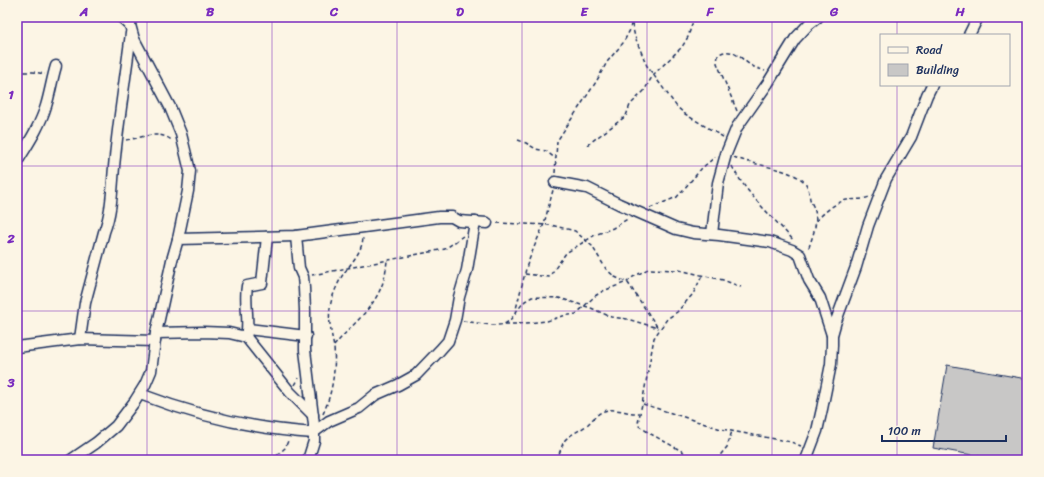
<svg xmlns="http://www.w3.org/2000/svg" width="1044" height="477" font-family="Sriracha,sans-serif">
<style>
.building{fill:#c8c7c6;stroke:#1b2f5e}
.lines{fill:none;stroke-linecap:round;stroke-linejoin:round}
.minor-casing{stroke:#1b2f5e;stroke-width:13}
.path{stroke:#1b2f5e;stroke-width:1.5;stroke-dasharray:4 3;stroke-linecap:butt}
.minor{stroke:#fcf5e5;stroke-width:10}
.grid{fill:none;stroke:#7b2cbf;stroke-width:1;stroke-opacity:0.55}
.neatline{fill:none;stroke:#7b2cbf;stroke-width:1.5}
.grid-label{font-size:13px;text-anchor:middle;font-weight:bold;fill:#7b2cbf}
</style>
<rect width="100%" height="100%" fill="#fcf5e5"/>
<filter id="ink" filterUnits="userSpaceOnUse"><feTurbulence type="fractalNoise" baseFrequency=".025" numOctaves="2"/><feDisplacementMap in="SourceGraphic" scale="8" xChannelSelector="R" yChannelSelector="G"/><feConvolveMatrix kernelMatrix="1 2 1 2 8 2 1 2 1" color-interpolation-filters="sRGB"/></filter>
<g filter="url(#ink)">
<polygon class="building" points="947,365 1027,379 1027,460 1000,460 933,448"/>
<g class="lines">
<defs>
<g id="minor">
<polyline points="121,17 130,25"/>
<polyline points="969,35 978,17"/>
<path d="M 17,162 C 28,144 40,126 46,106 C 50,93 52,79 56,66"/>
<polyline points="555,182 587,188 619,204 676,229 693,233 719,235 770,242 792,250 800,255 809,280 820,298 832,335 832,345 831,364 822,409 817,431 806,460"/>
<polyline points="712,234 718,183 726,154 737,127 768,83 795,39 809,24 818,17"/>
<polyline points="296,236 299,268 303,277 304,288 305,310 305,350 314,425 314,441 308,460"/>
<polyline points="178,239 296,236 439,217 452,217 459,221 487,223"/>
<polyline points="248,329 306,336"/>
<polyline points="156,333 203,332 229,333 246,337 290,392 313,415"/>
<polyline points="832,335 836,321 856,267 868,226 886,179 911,137 927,95 932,85"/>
<path d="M 246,337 C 250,320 244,303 247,286 L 262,283 L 267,237"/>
<path d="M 80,339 L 85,303 L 104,232 C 113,209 112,182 115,157 C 119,116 126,74 131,33"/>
<polyline points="17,347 80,339 155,341"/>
<path d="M 140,394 C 197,416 253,429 314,433"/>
<polyline points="314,432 329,421 359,408 375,395 398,385 416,375 440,350 448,341 455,320 459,297 467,270 475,222"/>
<polyline points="71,460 96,443 116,426 135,401 145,385 151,371 156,333 172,260 178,239 188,191 190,171 181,134 170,107 134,39 130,25 131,17"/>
</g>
</defs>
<use href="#minor" class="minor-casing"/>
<g class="path">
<polyline points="632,24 635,37 647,66 677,107 685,114 723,137"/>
<polyline points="17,72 33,72 45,74"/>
<path d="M 737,111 L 717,63 L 718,55 C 731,45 742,60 752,66 C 756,68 760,69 765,71"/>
<path d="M 126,140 C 142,138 158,129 173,141"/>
<polyline points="518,140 526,143 536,149 546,151 556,159"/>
<polyline points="587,145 626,116 630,105 644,91 653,75 682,47 688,37 692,24 697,17"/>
<path d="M 734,157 C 751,165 796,169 806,184 C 809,189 809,194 810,199 C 811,203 814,207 815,211 C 818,224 812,238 808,250"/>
<path d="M 732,166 C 746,194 773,217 794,241"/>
<polyline points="555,173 557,141 596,82 607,62 623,43 630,30 632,17"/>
<polyline points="650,208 677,197 702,168 715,157"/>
<path d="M 816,221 C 824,213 835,202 847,200 C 855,199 862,200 869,197"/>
<polyline points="497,223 551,225 575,231 592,246 606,269 615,277 628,283 658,328"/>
<polyline points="525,274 549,277 566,253 595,235 613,228 629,218"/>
<polyline points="312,275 445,249 463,236"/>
<polyline points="515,313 525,301 532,297 559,298 591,308 611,317 627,319 658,328"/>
<path d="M 463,321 C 471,322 498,327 504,324 C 509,322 513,317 515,313 L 527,265 L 535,245 L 544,224 L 553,190"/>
<polyline points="505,324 517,324 547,321 563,316 576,314 595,296 603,291 627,282 633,277 648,269 679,270 723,280 741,287"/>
<path d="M 334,346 C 350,326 373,310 382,285 C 385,278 386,269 387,261"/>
<polyline points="295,385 299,378"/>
<polyline points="643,404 721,429 791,442 801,446"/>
<path d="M 323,414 C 332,394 336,370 334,348 C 332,335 328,321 330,308 C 331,298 337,285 342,276 C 350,264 363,252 363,236"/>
<polyline points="272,460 285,448 288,441"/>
<path d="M 556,460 C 560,454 561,446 565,440 C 571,434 579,431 586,426 C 593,420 598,411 609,410 C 620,409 629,414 639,413"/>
<polyline points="696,460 680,450 649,433 639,426 638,423 642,404 654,338 667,319 677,312 693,294 702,276"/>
<polyline points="716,460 727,447 732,431"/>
</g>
<use href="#minor" class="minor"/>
</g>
</g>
<path class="grid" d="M 147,17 L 147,460M 272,17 L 272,460M 397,17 L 397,460M 522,17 L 522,460M 647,17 L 647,460M 772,17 L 772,460M 897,17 L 897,35M 897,85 L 897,460M 17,166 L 1027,166M 17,311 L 1027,311"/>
<rect width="1044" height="477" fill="none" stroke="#fcf5e5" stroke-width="44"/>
<rect x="880" y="34" width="130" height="52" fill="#fcf5e5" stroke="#a2a6af"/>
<rect x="888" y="47" width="20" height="6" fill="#fcf5e5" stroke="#a2a6af"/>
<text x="916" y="54" font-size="12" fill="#1b2f5e">Road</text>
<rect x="888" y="64" width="20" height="12" fill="#c8c7c6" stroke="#a2a6af"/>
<text x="916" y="74" font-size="12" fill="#1b2f5e">Building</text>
<path d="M882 435v6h124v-6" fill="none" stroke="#1b2f5e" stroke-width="2"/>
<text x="888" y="435" font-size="12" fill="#1b2f5e" stroke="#fcf5e5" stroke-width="3" paint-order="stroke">100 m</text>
<rect x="22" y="22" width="1000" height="433" class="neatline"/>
<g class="grid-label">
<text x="84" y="16">A</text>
<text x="210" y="16">B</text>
<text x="334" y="16">C</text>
<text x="460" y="16">D</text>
<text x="584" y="16">E</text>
<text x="710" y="16">F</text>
<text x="834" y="16">G</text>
<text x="960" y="16">H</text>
<text x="11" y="99">1</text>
<text x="11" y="243">2</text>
<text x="11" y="387">3</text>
</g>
</svg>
